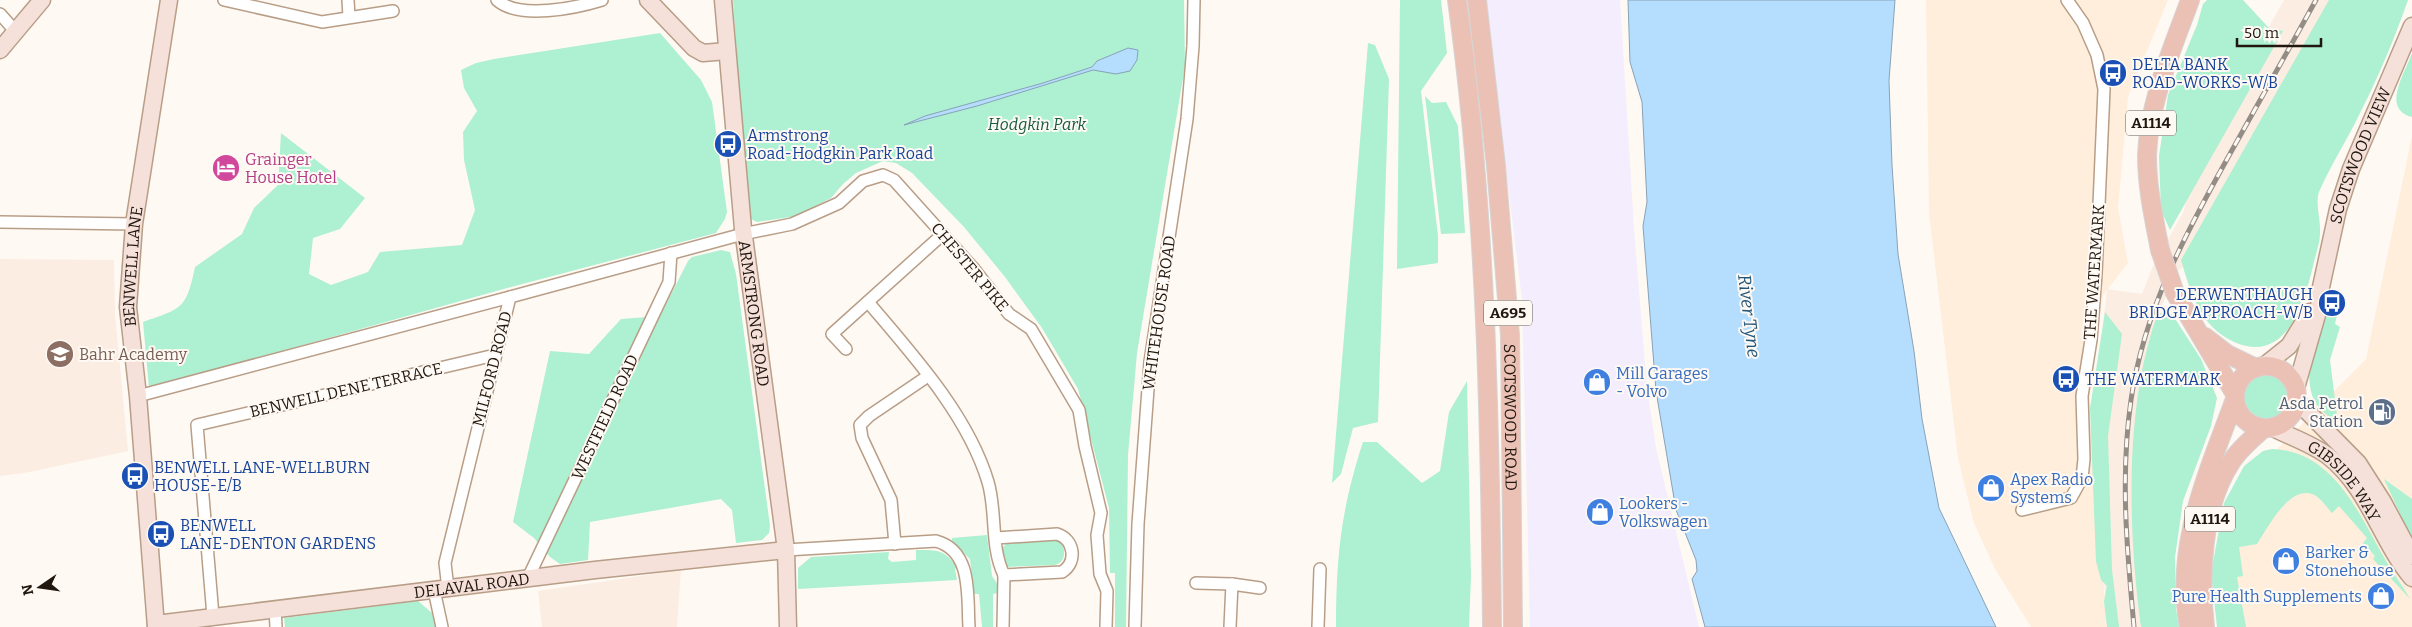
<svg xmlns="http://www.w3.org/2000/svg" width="2412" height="627" font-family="Bitter,serif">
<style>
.commercial{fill:#feeedb}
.industrial{fill:#f3edfe}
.built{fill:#fbede2}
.green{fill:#adf0d2}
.water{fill:#b5defe;stroke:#88a2b6}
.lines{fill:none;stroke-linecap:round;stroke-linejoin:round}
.street-casing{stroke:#b89e87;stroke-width:14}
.secondary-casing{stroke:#b89e87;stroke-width:19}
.primary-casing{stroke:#d7d5d4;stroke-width:20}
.street{stroke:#fff;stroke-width:11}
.secondary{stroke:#f5e0da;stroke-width:16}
.primary{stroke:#ebc0b5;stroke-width:18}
.rail-casing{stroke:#948d86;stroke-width:5}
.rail{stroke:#fff9f4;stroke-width:3;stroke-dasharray:9;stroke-linecap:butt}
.primary-bridge-casing{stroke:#d7d5d4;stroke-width:20;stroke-linecap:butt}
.primary-bridge{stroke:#ebc0b5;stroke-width:18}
.labels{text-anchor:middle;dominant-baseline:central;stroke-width:4;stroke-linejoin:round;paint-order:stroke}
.shield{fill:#fff9f4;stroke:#635b53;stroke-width:1}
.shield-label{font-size:15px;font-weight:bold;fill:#20170e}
.transit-label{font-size:16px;fill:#164399;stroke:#fff9f4;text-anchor:start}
.park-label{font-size:16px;font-style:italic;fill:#165b43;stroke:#fff9f4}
.street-label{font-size:16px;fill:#20170e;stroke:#fff9f4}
.hotel-label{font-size:16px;fill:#b23c85;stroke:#fff9f4;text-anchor:start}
.education-label{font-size:16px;fill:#785e54;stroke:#fff9f4;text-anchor:start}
.shop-label{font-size:16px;fill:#366cbe;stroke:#fff9f4;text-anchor:start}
.service-label{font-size:16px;fill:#4e5e75;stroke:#fff9f4;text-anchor:end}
.water-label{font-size:18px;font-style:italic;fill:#23577a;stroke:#fff9f4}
</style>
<rect width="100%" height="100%" fill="#fff9f4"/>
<g class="commercial">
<polygon points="1926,0 2168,0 2128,97 2118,208 2128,263 2103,295 2089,401 2107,627 2031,627 1995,569 1974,523 1958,458 1929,213"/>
<polygon points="2412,136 2412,627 2239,627 2227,587 2245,482 2366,359"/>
</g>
<polygon class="industrial" points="1485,0 1620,0 1634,229 1647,388 1656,448 1699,627 1530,627 1522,299"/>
<g class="built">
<polygon points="2284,0 2370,0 2192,260 2179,270 2161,307 2163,333 2150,627 2107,627 2094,407 2107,289 2142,294 2153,266 2184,211 2193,160"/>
<polygon points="0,259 114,260 115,314 128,451 30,472 0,476"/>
<polygon points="681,570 677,627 542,627 538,591"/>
</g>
<g class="green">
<polygon points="733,0 1184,0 1185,66 1137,353 1128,455 1126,627 1115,627 1115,573 1110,573 1109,508 1078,389 1042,328 1005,277 964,227 912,173 896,163 883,161 856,173 843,184 831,198 797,216 757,222 751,219 748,213"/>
<polygon points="1400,0 1441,0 1447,53 1421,91 1438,236 1438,263 1397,269"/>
<polygon points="2207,0 2243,0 2269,28 2283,31 2170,230 2161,210 2159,156 2168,95 2197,25 2203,4"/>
<path d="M 2329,0 L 2408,0 C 2395,37 2379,76 2361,111 C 2348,139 2331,164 2319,192 C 2315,203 2321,221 2320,233 C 2320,244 2315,256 2313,266 C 2304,304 2286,365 2234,342 C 2200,326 2191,294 2181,260 Z"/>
<path d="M 660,33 L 701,80 L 712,102 L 727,212 L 725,219 L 716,233 L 511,287 L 149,388 L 143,322 C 182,308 186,310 195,267 L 242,234 L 254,208 L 278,185 L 281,133 L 365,198 L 340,229 L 313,238 L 309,274 L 331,285 L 368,272 L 380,252 L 462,245 L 475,210 L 464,160 L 463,132 L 477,111 L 464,88 L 461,70 L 476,63 L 494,59 Z"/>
<polygon points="1368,43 1375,45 1389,79 1378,422 1353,428 1341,474 1332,483"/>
<path d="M 2412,53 L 2412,117 C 2381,109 2405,73 2412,53 Z"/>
<polygon points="1425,96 1432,103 1446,102 1458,126 1465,233 1441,234"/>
<polygon points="721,250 730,252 736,274 770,526 769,533 762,540 736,543 732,510 721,499 590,522 588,560 560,564 550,557 534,538 513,522 550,351 589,354 621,319 660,316 688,261 692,257"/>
<path d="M 2334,304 L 2339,306 L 2335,324 L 2340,327 L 2330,360 L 2338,424 C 2331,418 2319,410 2315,402 C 2300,372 2318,330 2334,304 Z"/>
<polygon points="2105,312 2122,334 2108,436 2112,570 2119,627 2107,627 2104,601 2107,586 2101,580 2096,561 2090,408"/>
<path d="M 2158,313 L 2172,314 L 2201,359 L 2217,398 L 2211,426 L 2183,501 L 2175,557 L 2176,609 L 2179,627 L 2141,627 C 2128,531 2124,405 2158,313 Z"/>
<circle cx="2266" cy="397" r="22"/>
<path d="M 1467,381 L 1471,577 L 1469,627 L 1336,627 C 1336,557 1341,509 1363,442 L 1377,442 L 1422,483 L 1440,471 L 1449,412 Z"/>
<path d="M 2272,449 C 2331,451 2357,509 2382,554 C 2390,569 2401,583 2410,599 L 2373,559 L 2375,556 L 2363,543 L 2367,538 L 2339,506 L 2332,513 C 2327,507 2319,496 2312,494 C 2289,486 2268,527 2257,544 L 2239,547 L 2243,576 L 2237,577 L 2246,627 L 2217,627 L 2211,573 L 2224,503 L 2244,466 L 2263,451 Z"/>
<polygon points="2384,479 2412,499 2412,539"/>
<polygon points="987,535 992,576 998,585 998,593 993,594 993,627 982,627 979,594 974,594 970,559 952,542 952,538"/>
<path d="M 1058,539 L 1063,542 C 1064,552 1067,561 1055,565 L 1005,567 L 1001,549 L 1006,544 Z"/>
<path d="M 916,550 C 937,550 944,549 957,567 L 955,569 L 957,580 L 798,589 L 798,568 L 811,557 L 889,552 L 888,559 L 892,562 L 916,560 Z"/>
<polygon points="418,601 432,613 435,627 285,627 284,618"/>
</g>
<g class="water">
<polygon points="1628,0 1895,0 1889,81 1892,165 1898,254 1914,351 1922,419 1939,508 1996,627 1705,627 1692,579 1697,571 1696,560 1676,510 1656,391 1643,226 1647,202 1642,102 1630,62"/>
<polygon points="1128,48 1138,50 1137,60 1130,71 1116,74 1093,70 977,106 904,125 925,116 1043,83 1092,67 1097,61"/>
</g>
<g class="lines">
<defs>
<g id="street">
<polyline points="224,0 322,22 393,11"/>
<polyline points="348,0 349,17"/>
<path d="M 497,0 C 519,20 576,8 602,0"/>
<polyline points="0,14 16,32"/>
<polyline points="0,222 134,224"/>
<path d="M 868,302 C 912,354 968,415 988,482 C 997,512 990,547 1004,575 L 1062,572 C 1078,562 1074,539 1057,534 L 996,538"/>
<polyline points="846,349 832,334 943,234"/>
<polyline points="138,396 510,297"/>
<polyline points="2022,510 2071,498 2082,478 2084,459 2082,396 2091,340 2096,274 2104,89 2097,55 2083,23 2067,0"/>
<polyline points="895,544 891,500 862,438 860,425 869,416 928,376"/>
<path d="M 786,550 L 936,541 C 973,551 967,597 969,627"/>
<polyline points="528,578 669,282 671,253"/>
<polyline points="1196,583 1232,584 1260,588"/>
<polyline points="448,589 445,563 510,297 743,234 792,224 839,203 863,181 883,175 894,180 974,269 1009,314 1031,329 1079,410 1085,446 1101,513 1097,535 1100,574 1107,591 1106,627"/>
<polyline points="434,590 442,627"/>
<polyline points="275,609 276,627"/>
<polyline points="213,616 197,425 495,355"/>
<polyline points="1003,627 1004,575"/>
<polyline points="1135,627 1138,524 1150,362 1187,119 1193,46 1194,0"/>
<polyline points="1230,627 1232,584"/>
<polyline points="1318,627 1320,569"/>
</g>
<g id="secondary">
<polyline points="648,0 694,48 703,53 727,51"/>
<path id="s1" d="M 723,0 L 743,229 L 786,550 L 788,627"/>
<polyline points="0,50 42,0"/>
<polyline points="2264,366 2289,346 2310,312"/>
<path id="s2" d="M 2296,388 L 2319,308 L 2321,287 L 2338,209 L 2351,169 L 2412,26"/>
<polyline points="2297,401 2358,463 2383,502 2412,556"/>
<path id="s3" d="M 2273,428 C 2291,437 2312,444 2328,456 C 2369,488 2380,540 2412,578"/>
<path id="s4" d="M 156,624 L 595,570 L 786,550"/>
<path id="s5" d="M 156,627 L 138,396 L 128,307 L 134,224 L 169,0"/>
</g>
<g id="primary">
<path d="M 1457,0 C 1486,208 1490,417 1492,627"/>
<path id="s6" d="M 1477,0 L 1496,166 L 1510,335 L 1513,627"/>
<path d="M 2160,250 C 2154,219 2147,188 2147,155 C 2149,101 2172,50 2190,0"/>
<polyline points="2175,293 2235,394"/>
<polyline points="2205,337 2227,354 2256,368"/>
<circle cx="2266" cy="397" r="31"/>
<path d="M 2189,627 C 2174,546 2208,473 2235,399"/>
<path d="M 2205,627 C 2199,577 2202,508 2230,464 C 2238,450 2252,439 2264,428"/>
</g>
</defs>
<use href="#street" class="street-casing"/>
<use href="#secondary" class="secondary-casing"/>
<use href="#primary" class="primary-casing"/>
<use href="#street" class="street"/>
<use href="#secondary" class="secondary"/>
<use href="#primary" class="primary"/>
<defs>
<path id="rail" d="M 2134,627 C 2127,551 2120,476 2131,400 C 2144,309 2187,231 2231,152 C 2259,102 2288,51 2316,0"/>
</defs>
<use href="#rail" class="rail-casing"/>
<use href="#rail" class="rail"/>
<defs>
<polyline id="primary-bridge" points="2160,250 2175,293"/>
</defs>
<use href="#primary-bridge" class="primary-bridge-casing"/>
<use href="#primary-bridge" class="primary-bridge"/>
</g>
<defs>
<symbol id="bus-disc" viewBox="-11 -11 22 22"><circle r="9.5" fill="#1a4fb4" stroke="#fff9f4"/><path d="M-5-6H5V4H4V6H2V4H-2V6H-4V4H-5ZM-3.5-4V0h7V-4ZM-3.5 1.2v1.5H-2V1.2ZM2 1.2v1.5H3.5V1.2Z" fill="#fff"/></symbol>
<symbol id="hotel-disc" viewBox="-11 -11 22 22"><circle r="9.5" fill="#d1479c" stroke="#fff9f4"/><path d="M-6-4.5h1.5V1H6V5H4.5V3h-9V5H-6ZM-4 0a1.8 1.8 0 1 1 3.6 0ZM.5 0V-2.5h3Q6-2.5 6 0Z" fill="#fff"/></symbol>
<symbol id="school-disc" viewBox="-11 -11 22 22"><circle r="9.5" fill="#8d6e63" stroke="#fff9f4"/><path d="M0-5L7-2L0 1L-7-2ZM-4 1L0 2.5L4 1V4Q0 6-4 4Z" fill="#fff"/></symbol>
<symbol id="shop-disc" viewBox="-11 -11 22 22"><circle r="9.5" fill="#3f7fe0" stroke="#fff9f4"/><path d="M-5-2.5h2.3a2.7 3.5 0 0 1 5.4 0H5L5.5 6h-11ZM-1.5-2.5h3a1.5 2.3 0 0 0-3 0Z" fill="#fff"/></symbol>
<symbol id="fuel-disc" viewBox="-11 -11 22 22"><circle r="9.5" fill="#5c6f8a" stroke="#fff9f4"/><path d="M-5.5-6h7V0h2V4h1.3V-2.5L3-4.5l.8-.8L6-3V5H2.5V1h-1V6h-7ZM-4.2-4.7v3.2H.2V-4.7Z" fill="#fff"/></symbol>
</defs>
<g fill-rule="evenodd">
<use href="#bus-disc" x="2097" y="57" width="32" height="32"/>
<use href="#bus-disc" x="712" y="128" width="32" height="32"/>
<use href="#hotel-disc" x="210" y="152" width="32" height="32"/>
<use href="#bus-disc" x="2316" y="287" width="32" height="32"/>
<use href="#school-disc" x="44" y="338" width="32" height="32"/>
<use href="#bus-disc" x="2050" y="363" width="32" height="32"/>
<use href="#shop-disc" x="1581" y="366" width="32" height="32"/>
<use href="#fuel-disc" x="2366" y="396" width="32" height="32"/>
<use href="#bus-disc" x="119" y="460" width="32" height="32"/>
<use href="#shop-disc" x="1975" y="472" width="32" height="32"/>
<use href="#shop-disc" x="1584" y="496" width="32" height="32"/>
<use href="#bus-disc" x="145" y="518" width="32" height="32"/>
<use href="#shop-disc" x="2270" y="545" width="32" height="32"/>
<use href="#shop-disc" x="2365" y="580" width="32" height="32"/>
</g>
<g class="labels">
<g class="shield">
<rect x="2126" y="110.5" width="50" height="25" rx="4"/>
<rect x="1484" y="300.5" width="48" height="25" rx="4"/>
<rect x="2185" y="506.5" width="50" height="25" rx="4"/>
</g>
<g class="shield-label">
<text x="2151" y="123">A1114</text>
<text x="1508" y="313">A695</text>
<text x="2210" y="519">A1114</text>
</g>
<g class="transit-label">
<text x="2132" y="64">DELTA BANK<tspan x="2132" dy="18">ROAD-WORKS-W/B</tspan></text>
<text x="747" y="135">Armstrong<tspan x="747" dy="18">Road-Hodgkin Park Road</tspan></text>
<text x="2313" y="294" text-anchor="end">DERWENTHAUGH<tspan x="2313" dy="18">BRIDGE APPROACH-W/B</tspan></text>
<text x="2085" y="379">THE WATERMARK</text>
<text x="154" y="467">BENWELL LANE-WELLBURN<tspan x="154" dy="18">HOUSE-E/B</tspan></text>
<text x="180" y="525">BENWELL<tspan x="180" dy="18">LANE-DENTON GARDENS</tspan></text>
</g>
<g class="park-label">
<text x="1037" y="124">Hodgkin Park</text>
</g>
<g class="street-label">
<text stroke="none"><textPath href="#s2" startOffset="242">SCOTSWOOD VIEW</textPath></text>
<text stroke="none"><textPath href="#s5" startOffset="362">BENWELL LANE</textPath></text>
<text transform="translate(970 267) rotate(50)">CHESTER PIKE</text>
<text transform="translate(2094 272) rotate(-86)">THE WATERMARK</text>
<text transform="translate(1159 313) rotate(-82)">WHITEHOUSE ROAD</text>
<text stroke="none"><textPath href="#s1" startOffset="315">ARMSTRONG ROAD</textPath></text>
<text transform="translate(492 369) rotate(-76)">MILFORD ROAD</text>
<text transform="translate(346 390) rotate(-13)">BENWELL DENE TERRACE</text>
<text transform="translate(605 417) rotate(-65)">WESTFIELD ROAD</text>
<text stroke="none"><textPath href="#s6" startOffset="419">SCOTSWOOD ROAD</textPath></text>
<text stroke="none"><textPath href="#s3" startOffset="91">GIBSIDE WAY</textPath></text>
<text stroke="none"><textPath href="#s4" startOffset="318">DELAVAL ROAD</textPath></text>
</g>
<g class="hotel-label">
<text x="245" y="159">Grainger<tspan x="245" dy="18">House Hotel</tspan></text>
</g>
<g class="education-label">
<text x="79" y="354">Bahr Academy</text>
</g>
<g class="shop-label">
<text x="1616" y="373">Mill Garages<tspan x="1616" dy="18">- Volvo</tspan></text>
<text x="2010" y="479">Apex Radio<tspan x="2010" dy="18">Systems</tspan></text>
<text x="1619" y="503">Lookers -<tspan x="1619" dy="18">Volkswagen</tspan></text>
<text x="2305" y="552">Barker &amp;<tspan x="2305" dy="18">Stonehouse</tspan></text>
<text x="2362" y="596" text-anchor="end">Pure Health Supplements</text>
</g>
<g class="service-label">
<text x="2363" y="403">Asda Petrol<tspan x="2363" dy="18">Station</tspan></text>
</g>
<g class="water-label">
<text transform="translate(1749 316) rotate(83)">River Tyne</text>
</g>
</g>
<g transform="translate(40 587) rotate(257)" stroke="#fff9f4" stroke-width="4" paint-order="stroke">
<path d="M0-4L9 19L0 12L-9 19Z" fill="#20170e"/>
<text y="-8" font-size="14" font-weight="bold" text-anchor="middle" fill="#20170e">N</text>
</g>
<path d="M2237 38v8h84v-8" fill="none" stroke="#20170e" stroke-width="2.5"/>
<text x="2244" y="38" font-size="15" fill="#20170e" stroke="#fff9f4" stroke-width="4" paint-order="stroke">50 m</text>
</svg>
